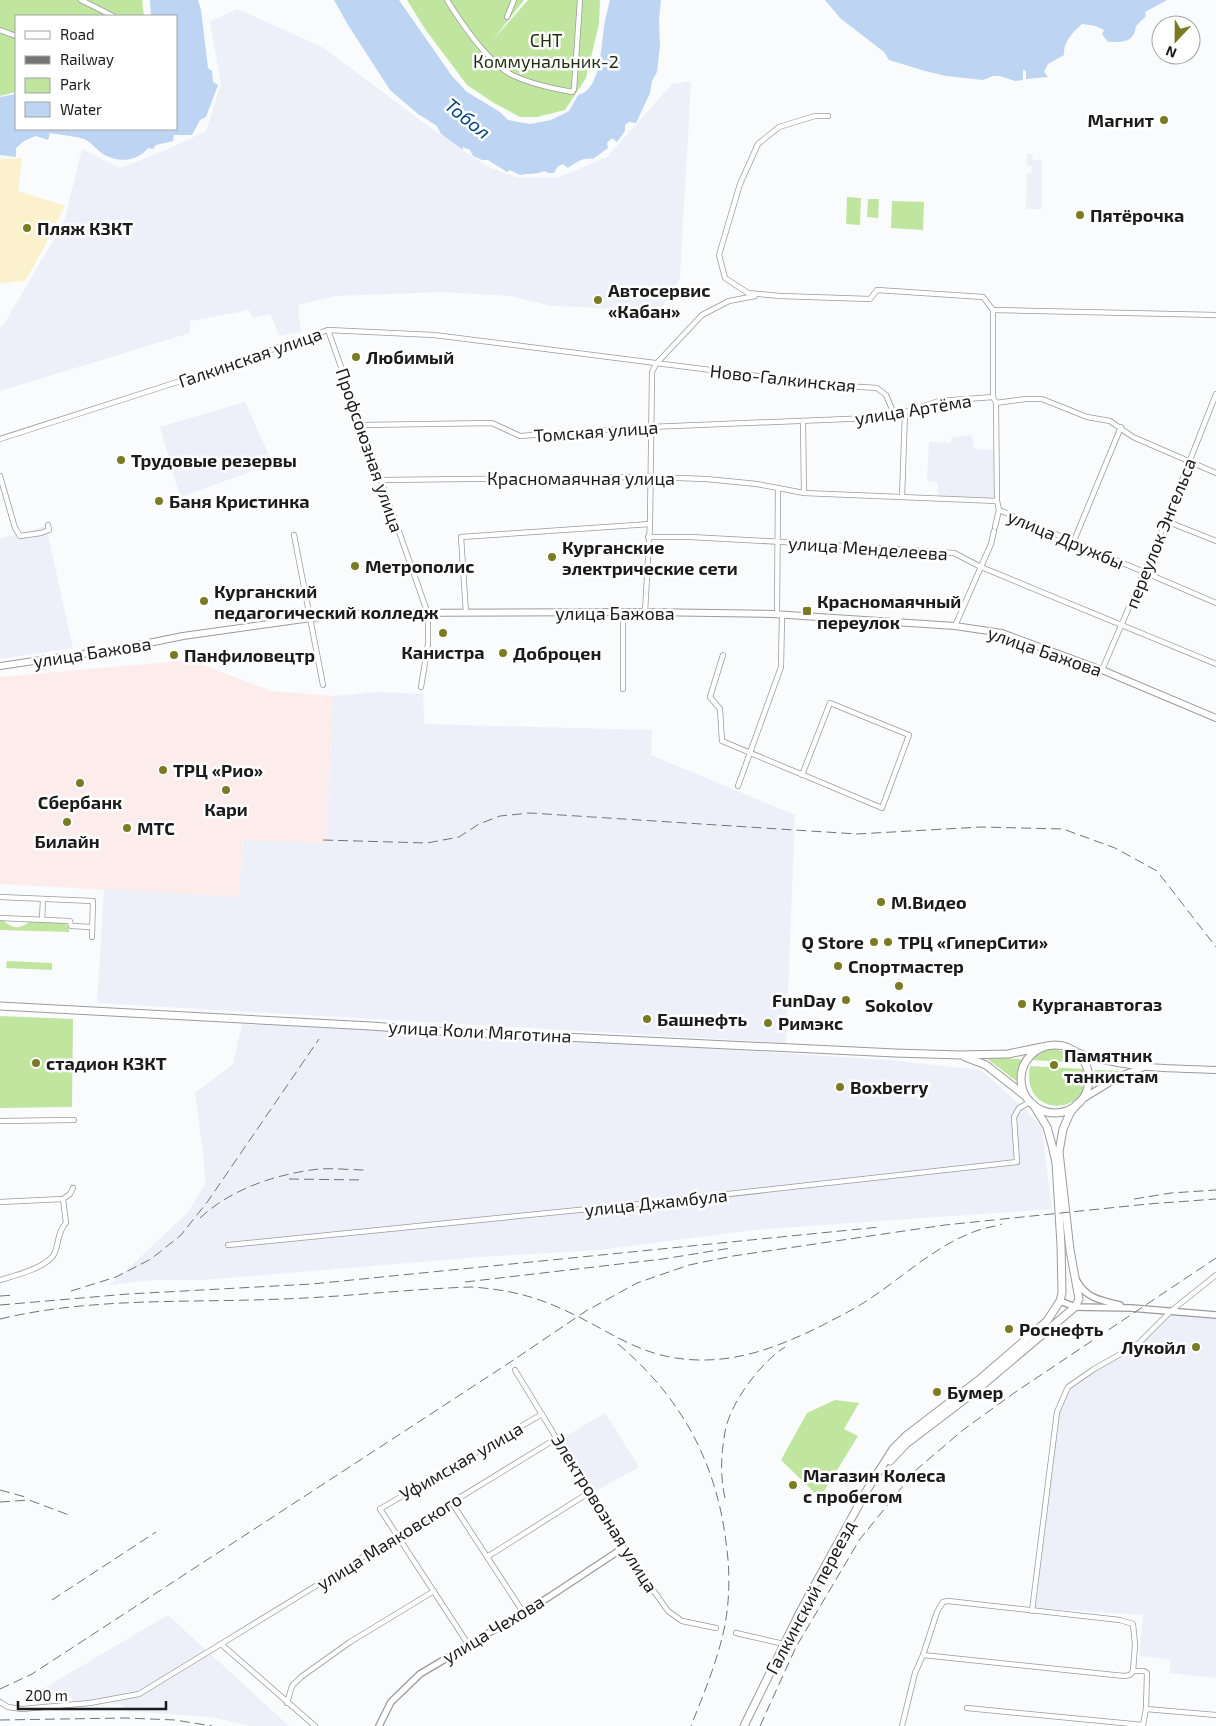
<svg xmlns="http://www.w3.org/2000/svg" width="1216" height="1726" font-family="'Exo 2',sans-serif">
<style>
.commercial{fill:#fdecec}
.built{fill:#eef0f9}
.green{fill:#bfe59f}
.sand{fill:#fbf1cc}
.water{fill:#bdd5f2}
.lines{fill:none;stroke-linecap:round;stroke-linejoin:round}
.minor-casing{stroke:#9b9b9c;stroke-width:6}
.tertiary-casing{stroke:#9b9b9c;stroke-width:8}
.secondary-casing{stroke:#9b9b9c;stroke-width:8}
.primary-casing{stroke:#9b9b9c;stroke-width:9}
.minor{stroke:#fff;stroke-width:4.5}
.tertiary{stroke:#fff;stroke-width:5.5}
.secondary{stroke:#fff;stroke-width:6}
.primary{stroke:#fff;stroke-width:7}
.rail{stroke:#747475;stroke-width:1;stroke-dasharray:10 5;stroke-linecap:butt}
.poi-dot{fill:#7a7b23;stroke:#fff;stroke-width:2}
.labels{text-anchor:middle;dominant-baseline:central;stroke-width:5;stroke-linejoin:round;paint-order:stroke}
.park-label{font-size:18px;fill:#1e2f0d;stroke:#fff}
.poi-label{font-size:18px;font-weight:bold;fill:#1b1b1c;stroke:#fff;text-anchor:start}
.street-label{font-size:18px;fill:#1b1b1c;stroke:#fff}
.water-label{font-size:19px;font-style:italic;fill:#004380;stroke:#fff}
</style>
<rect width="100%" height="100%" fill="#fafbfc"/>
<polygon class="commercial" points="191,660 271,691 333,696 326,843 243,840 239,897 0,884 0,677"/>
<g class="built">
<polygon points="237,9 322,47 431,128 486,166 516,177 557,178 607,157 672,84 691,81 680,278 659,312 580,307 551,306 511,296 443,292 335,296 298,305 301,332 280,336 270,314 253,318 249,310 190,321 190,333 0,391 0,328 7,319 64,222 82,149 120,168 166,150 206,131 221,84 210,22"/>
<polygon points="1027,154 1032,154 1033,160 1042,160 1042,209 1026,209 1027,174 1031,174 1032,166 1027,166"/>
<polygon points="245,402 273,464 180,497 160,427"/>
<polygon points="972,435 974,449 994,450 995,497 992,499 939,497 937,482 927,481 929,442 951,443 951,438"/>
<polygon points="46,526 73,648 0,659 0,539"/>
<polygon points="378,692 423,694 424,724 652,730 651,755 795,815 786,1043 97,1003 104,889 239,897 243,840 326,843 333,696"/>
<polygon points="242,1024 550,1038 888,1060 981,1070 1026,1110 1042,1128 1052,1209 753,1230 600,1250 482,1257 201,1280 153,1280 109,1285 132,1265 189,1211 205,1184 204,1161 195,1093 233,1064"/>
<polygon points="1172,1313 1216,1317 1216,1678 1170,1673 1170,1659 1139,1656 1143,1615 1035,1608 1059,1412 1069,1389 1097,1369 1139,1345"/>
<polygon points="605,1413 639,1467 596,1491 561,1439"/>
<polygon points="168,1615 289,1726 251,1726 210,1717 126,1711 123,1705 96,1701 76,1703 72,1701 71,1696 50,1694 46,1687"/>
</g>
<g class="green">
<polygon points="0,0 142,0 144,16 16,16 16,92 0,96"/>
<polygon points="407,0 524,0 492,41 528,0 600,0 599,24 586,78 565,110 537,117 520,117 494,103 467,85 425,29"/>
<polygon points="847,197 861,198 860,225 846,224"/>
<polygon points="868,199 879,199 878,218 867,217"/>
<polygon points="892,201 924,202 923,230 891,228"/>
<path d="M 0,921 L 4,921 C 12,929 21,929 29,922 L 64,923 L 69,927 L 69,932 L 0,930 Z"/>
<polygon points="7,961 52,963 52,970 6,968"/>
<polygon points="0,1016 73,1019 72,1107 0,1108"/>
<polygon points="1055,1049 1071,1054 1080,1063 1031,1060 1044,1051"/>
<polygon points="985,1057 1020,1059 1022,1060 1018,1068 1017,1081 1016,1081"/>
<path d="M 1030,1066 L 1085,1069 C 1095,1116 1020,1121 1030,1066 Z"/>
<polygon points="1095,1070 1097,1070 1119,1071 1096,1088 1095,1087"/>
<polygon points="835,1400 859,1403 844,1429 858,1436 820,1498 781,1460 807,1413"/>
</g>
<polygon class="sand" points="22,158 18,191 65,206 42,251 25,281 0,283 0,159"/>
<g class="water">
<path d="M 150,0 L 198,0 L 201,10 L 208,68 L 212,71 L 213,82 L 218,85 L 206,117 L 200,120 L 192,135 L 174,135 L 173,141 L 156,145 L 153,149 L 148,148 C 137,162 118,163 103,154 C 97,150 91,142 84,139 C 74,136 61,135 50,133 L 48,140 L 36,136 L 24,141 L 16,148 L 16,157 L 0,155 L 0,97 L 16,94 L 16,129 L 176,129 L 176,16 L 151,16 Z"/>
<path d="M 334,0 L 399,0 L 452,76 L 467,92 L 500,112 L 508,120 L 530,124 L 551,120 L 569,111 L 578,95 C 601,90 601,46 604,27 C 605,18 608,9 610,0 L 661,0 L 659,19 L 660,46 L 657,72 L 652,81 L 650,93 L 636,123 L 629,122 L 625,125 L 625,131 L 617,142 L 612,138 L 607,143 L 608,148 L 593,159 C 584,157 575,163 568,168 L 563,164 L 558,166 L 554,173 L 549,173 L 544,171 C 535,175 529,173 520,175 L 510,170 L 507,172 L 488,160 L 482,160 L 473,156 L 470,150 L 463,147 L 463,150 L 441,134 L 437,126 L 418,114 L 390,90 L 348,25 Z"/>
<path d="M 825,0 L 1167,0 L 1145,12 L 1146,16 L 1136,26 C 1134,43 1123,42 1108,42 L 1102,34 L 1104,30 L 1096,26 L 1082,24 C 1073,32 1063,42 1064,55 L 1048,64 L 1044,72 L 1048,77 L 1026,79 L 1026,71 L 1023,70 L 1023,80 L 1015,81 L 1000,76 L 993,76 L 983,80 L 946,76 L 925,71 L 889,60 L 884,52 L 840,18 Z"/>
</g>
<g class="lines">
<defs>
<g id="minor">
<polyline points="81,0 113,16"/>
<path d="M 447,0 C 462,24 487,62 512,75 C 531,84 552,88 572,92 L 574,89 L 580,0"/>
<polyline points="507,17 514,0"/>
<polyline points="0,30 16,36"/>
<polyline points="828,116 815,116 779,127 758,144 740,184 719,255 725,278 748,293 780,296 870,299 877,290 983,297 993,310"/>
<polyline points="993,310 1216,315"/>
<polyline points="993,310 993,397 996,403 997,501 999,510 995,527"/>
<polyline points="328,330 428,614 428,644 421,687"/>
<polyline points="996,403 1026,399 1042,399 1087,417 1110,421 1133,437 1216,473"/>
<polyline points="803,421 804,493"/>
<polyline points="362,425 492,423 520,436 650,427 871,418 905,412 939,401 993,397"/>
<polyline points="0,439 193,377 328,330 434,335 830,385 877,388 886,395 894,414"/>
<polyline points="0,476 15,528 20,536 41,533 49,530 48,525"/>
<polyline points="381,480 650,477 706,479 757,484 804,493 997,501"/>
<polyline points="902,497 905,412"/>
<polyline points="999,510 1216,603"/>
<polyline points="1166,521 1216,541"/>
<polyline points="294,535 323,685"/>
<polyline points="648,537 690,537 783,542 954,553 981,567 1216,664"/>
<polyline points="1073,543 1121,427"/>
<polyline points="645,612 650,524 652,372 656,364 702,315 729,301 755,296"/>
<polyline points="466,613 461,537 650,524"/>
<polyline points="623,613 623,689"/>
<polyline points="777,615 778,488"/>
<polyline points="955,626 991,544 994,531"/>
<polyline points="723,655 710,697 720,709 722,741 882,808 909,735 830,703 802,775"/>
<polyline points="1102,670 1166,521 1216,394"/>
<polyline points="738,786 781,667 782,615"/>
<polyline points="0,897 93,901 92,937"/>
<polyline points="0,918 70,921 71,926 92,927"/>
<polyline points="42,920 43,899"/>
<polyline points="0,1121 74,1120"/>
<polyline points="0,1202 63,1199 70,1194 73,1188"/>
<polyline points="228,1245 639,1204 1017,1162 1014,1117 1019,1108 1030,1102"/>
<path d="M 0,1280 C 14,1276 50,1267 55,1252 C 59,1242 58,1231 66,1223 L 63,1199"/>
<polyline points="515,1370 623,1548 668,1611 682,1621 716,1628"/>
<polyline points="452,1503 523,1612"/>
<polyline points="487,1557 590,1492"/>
<polyline points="1032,1611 1057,1412 1068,1387 1094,1369 1138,1344 1171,1311 1216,1275"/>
<polyline points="736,1633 784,1644"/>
<polyline points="221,1644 557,1438"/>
<polyline points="468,1644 380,1509 542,1414"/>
<polyline points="923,1655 1124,1676 1130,1675 1133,1671"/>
<polyline points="1133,1671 1144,1671 1147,1673 1146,1709"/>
<polyline points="0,1702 8,1707 22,1709 90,1703 139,1694 221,1644 315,1726"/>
<polyline points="287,1703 292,1686 301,1677 350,1642 434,1591"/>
<polyline points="967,1708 1143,1725 1146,1709 1216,1715"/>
<polyline points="902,1726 915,1673 923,1655 937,1612 943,1602 948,1601 1120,1620 1133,1624 1135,1645 1133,1671"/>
</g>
<g id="tertiary">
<path d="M 1077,1281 C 1085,1298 1103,1301 1120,1305"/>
<polyline points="1060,1301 1075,1307 1131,1308 1216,1315"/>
<polyline points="379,1726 391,1702 420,1674 549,1597 623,1548"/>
</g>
<g id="secondary">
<polyline points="0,666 129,647 183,636 311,618 366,613 645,612 773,614 955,626 1002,633 1102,670 1216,718"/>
<path d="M 1074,1051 C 1119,1069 1168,1068 1216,1070"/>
<polyline points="1081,1100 1120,1076 1142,1068"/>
</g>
<g id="primary">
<polyline points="0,1006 371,1026 438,1031 895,1053 960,1055 1008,1054 1042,1047"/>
<circle cx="1055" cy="1079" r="34"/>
<polyline points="965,1057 986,1065 1024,1095"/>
<polyline points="890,1461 906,1444 973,1393 1075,1307 1079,1299 1070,1250 1059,1152 1063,1129 1070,1113 1077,1104"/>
<polyline points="744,1726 800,1612 867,1490 893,1449 907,1435 980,1379 1047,1321 1060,1301 1062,1293 1061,1245 1056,1163 1052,1145 1047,1127 1033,1104"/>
</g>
</defs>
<use href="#minor" class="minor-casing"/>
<use href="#tertiary" class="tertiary-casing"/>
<use href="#secondary" class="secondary-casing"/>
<use href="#primary" class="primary-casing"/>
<use href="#minor" class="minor"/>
<use href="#tertiary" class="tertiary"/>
<use href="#secondary" class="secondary"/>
<use href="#primary" class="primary"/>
<g class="rail">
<polyline points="323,840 427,843 459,837 479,824 500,816 530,813 857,834 981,827 1063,829 1115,848 1157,871 1216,947"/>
<polyline points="289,1179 364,1180"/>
<polyline points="1134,1199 1171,1193 1216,1190"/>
<path d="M 200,1218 C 230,1190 271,1176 311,1170 C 328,1167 348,1170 365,1170"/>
<polyline points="465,1282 663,1259 731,1248"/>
<polyline points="71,1291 116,1277 151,1259 181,1235 208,1201 319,1039"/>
<polyline points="0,1296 15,1295"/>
<polyline points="0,1305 128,1294 312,1284 880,1227"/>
<path d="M 0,1319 C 92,1297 188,1303 282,1299 C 345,1297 408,1289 471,1287 C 503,1289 532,1295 562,1309 C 612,1331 640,1359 699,1360 C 743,1361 782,1345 821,1326 C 838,1317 855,1309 871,1298 C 905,1275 937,1245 976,1231 C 984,1228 993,1227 1002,1224"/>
<path d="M 618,1344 C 680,1396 716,1461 726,1542 C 730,1569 730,1597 725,1625 C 718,1660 704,1693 691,1726"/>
<polyline points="0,1490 29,1498"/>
<path d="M 725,1498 C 720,1476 721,1454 725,1432 C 730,1403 760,1363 785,1347"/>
<polyline points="0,1502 29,1500 69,1515"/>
<polyline points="52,1600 156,1532"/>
<polyline points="0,1689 32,1674 509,1363 586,1311 637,1283 689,1265 733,1256 945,1225 1148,1204 1216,1199"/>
<polyline points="0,1720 125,1718 175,1720 212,1726"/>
<polyline points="760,1726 796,1647 860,1539 916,1470 963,1430 1014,1393 1216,1258"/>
</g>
</g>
<g class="poi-dot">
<circle cx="1164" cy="120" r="5"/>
<circle cx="1080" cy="215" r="5"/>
<circle cx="27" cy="228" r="5"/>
<circle cx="598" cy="300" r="5"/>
<circle cx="356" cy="357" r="5"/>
<circle cx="121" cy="460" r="5"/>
<circle cx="159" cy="501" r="5"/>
<circle cx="552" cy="557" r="5"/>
<circle cx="355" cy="566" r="5"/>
<circle cx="204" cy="601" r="5"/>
<rect x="802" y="606" width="10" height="10" rx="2.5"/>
<circle cx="443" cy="633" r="5"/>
<circle cx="503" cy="653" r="5"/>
<circle cx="174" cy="655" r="5"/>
<circle cx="163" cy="770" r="5"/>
<circle cx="80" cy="783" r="5"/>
<circle cx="226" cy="790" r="5"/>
<circle cx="67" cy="822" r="5"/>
<circle cx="127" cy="828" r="5"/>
<circle cx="881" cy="902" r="5"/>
<circle cx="874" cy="942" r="5"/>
<circle cx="888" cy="942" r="5"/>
<circle cx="838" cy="966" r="5"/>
<circle cx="899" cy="986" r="5"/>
<circle cx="846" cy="1000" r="5"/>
<circle cx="1022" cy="1004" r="5"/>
<circle cx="647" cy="1019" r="5"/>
<circle cx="768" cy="1023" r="5"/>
<circle cx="36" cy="1063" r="5"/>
<circle cx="1054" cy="1065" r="5"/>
<circle cx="840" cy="1087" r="5"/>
<circle cx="1009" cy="1329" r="5"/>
<circle cx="1196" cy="1347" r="5"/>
<circle cx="937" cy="1392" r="5"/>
<circle cx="793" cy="1485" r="5"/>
</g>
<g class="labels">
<g class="park-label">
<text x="546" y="40">СНТ<tspan x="546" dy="21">Коммунальник-2</tspan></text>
</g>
<g class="poi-label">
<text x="1154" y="120" text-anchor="end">Магнит</text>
<text x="1090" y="215">Пятёрочка</text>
<text x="37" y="228">Пляж КЗКТ</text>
<text x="608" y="290">Автосервис<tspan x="608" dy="21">«Кабан»</tspan></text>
<text x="366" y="357">Любимый</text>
<text x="131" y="460">Трудовые резервы</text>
<text x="169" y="501">Баня Кристинка</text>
<text x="562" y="547">Курганские<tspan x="562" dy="21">электрические сети</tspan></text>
<text x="365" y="566">Метрополис</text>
<text x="214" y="591">Курганский<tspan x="214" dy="21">педагогический колледж</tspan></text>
<text x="817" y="601">Красномаячный<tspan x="817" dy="21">переулок</tspan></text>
<text x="443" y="652" text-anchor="middle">Канистра</text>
<text x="513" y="653">Доброцен</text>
<text x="184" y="655">Панфиловецтр</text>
<text x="173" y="770">ТРЦ «Рио»</text>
<text x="80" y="802" text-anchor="middle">Сбербанк</text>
<text x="226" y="809" text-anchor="middle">Кари</text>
<text x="137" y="828">МТС</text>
<text x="67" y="841" text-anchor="middle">Билайн</text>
<text x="891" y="902">М.Видео</text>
<text x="864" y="942" text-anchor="end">Q Store</text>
<text x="898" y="942">ТРЦ «ГиперСити»</text>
<text x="848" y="966">Спортмастер</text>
<text x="836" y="1000" text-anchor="end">FunDay</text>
<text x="1032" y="1004">Курганавтогаз</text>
<text x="899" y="1005" text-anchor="middle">Sokolov</text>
<text x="657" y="1019">Башнефть</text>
<text x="778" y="1023">Римэкс</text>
<text x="1064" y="1055">Памятник<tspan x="1064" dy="21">танкистам</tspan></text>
<text x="46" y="1063">стадион КЗКТ</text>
<text x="850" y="1087">Boxberry</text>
<text x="1019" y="1329">Роснефть</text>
<text x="1186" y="1347" text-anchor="end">Лукойл</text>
<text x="947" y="1392">Бумер</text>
<text x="803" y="1475">Магазин Колеса<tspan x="803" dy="21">с пробегом</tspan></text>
</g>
<g class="street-label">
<text transform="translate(250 357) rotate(-19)">Галкинская улица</text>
<text transform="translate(783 378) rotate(6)">Ново-Галкинская</text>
<text transform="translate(913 409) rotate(-9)">улица Артёма</text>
<text transform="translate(596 431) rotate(-4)">Томская улица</text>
<text transform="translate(370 450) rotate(71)">Профсоюзная улица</text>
<text x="581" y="478">Красномаячная улица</text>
<text transform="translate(1160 533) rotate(-68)">переулок Энгельса</text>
<text transform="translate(1066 539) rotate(23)">улица Дружбы</text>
<text transform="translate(868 548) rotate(4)">улица Менделеева</text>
<text x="615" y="613">улица Бажова</text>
<text transform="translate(1045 651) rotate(19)">улица Бажова</text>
<text transform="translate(92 652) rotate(-9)">улица Бажова</text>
<text transform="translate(480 1031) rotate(3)">улица Коли Мяготина</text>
<text transform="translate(656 1202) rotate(-6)">улица Джамбула</text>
<text transform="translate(461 1461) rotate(-30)">Уфимская улица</text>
<text transform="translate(605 1513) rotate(58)">Электровозная улица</text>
<text transform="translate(389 1541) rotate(-32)">улица Маяковского</text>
<text transform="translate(810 1597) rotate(-62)">Галкинский переезд</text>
<text transform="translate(493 1629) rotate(-31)">улица Чехова</text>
</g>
<g class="water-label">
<text transform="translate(468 118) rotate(39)">Тобол</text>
</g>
</g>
<rect x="15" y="15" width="162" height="115" fill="#ffffff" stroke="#a4a4a4"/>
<rect x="25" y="31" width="25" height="8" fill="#ffffff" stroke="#a4a4a4"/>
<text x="60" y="40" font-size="15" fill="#1b1b1c">Road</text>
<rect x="25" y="56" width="25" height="8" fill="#747475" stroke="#a4a4a4"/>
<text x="60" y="65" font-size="15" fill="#1b1b1c">Railway</text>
<rect x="25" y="78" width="25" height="15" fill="#bfe59f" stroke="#a4a4a4"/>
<text x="60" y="90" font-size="15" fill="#1b1b1c">Park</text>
<rect x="25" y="102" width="25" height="15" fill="#bdd5f2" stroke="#a4a4a4"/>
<text x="60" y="115" font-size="15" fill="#1b1b1c">Water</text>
<g transform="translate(1176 40) rotate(202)"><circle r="24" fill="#ffffff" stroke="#a4a4a4"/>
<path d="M0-4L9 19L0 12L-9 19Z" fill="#7a7b23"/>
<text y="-8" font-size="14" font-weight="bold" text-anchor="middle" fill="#1b1b1c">N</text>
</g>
<path d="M18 1701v8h148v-8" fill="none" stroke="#1b1b1c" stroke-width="2.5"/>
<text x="25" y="1701" font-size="15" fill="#1b1b1c" stroke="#ffffff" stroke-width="4" paint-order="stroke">200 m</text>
</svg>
